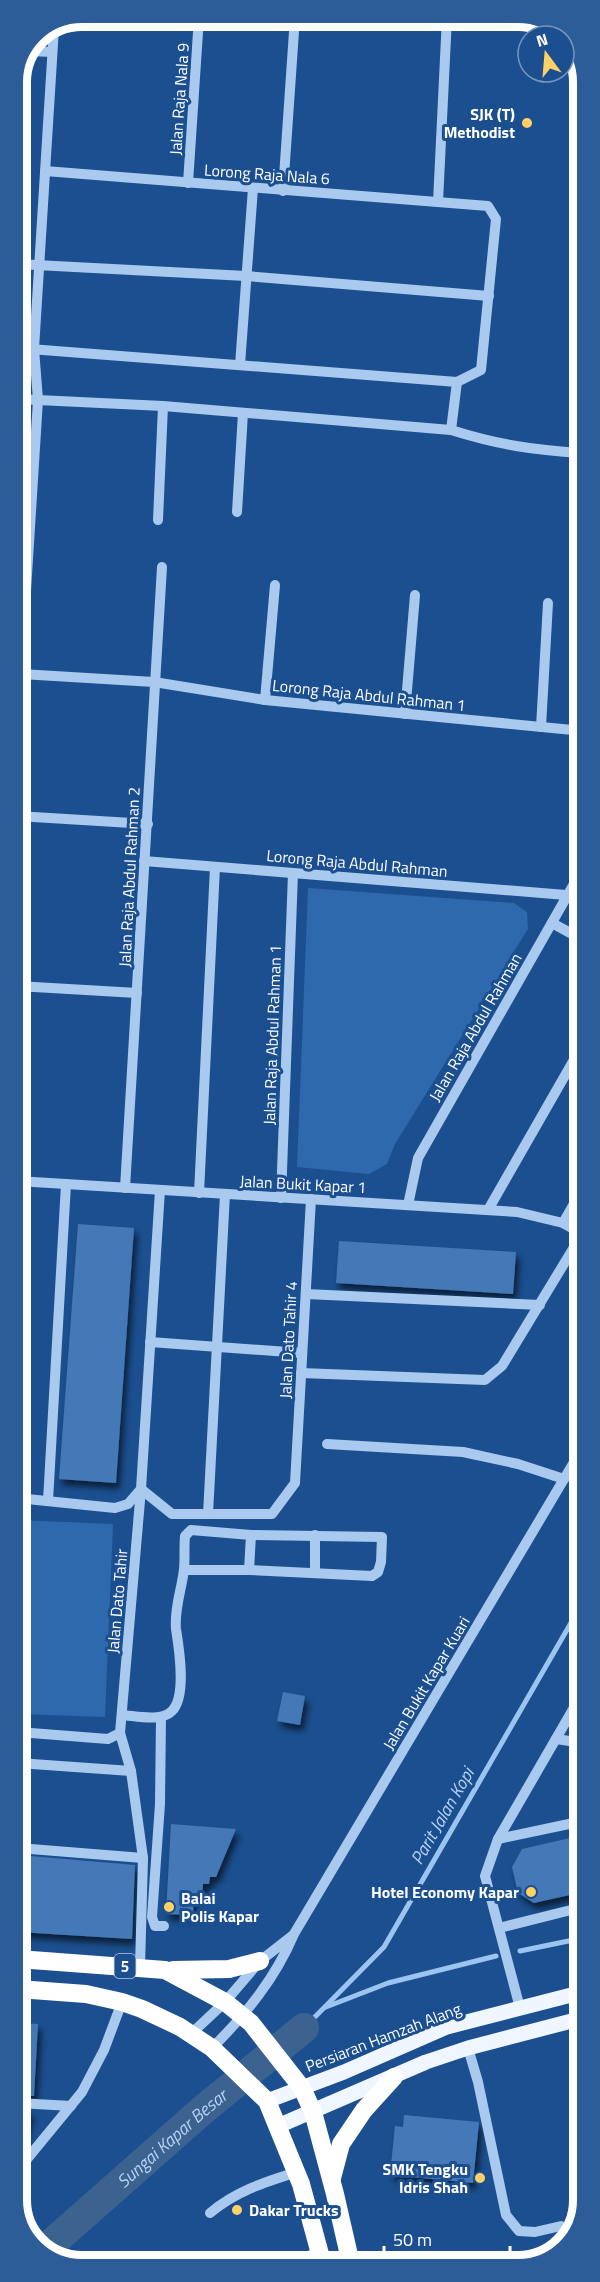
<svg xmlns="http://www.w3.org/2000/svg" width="600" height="2282" font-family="'Titillium Web',sans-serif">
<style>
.green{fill:#2e69ad}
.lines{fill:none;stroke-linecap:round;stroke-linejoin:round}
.stream{stroke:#9cc4f0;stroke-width:5}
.river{stroke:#3c6290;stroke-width:30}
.building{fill:#4478b7;filter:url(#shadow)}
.minor{stroke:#a9c9ee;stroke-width:10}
.major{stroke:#f0f6ff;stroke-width:15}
.highway{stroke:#fff;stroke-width:18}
.poi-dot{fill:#ffd166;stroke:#1b4f8f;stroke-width:2}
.labels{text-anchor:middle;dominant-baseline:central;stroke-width:6;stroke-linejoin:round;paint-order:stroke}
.shield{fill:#1b4f8f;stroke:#bbcadd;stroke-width:1.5}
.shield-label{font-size:15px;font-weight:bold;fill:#fff}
.street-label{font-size:16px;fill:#fff;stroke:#1b4f8f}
.poi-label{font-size:16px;font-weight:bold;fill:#fff;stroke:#1b4f8f;text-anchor:end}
.water-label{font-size:18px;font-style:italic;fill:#b5d3f5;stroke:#1b4f8f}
.rim{fill:none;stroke:#fff;stroke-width:8}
</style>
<defs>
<filter id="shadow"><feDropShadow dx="3.5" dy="6" stdDeviation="3" flood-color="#0009"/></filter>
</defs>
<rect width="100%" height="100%" fill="#1b4f8f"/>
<g class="green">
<polygon points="308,888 514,903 527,912 528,929 395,1144 387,1164 369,1174 297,1167"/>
<polygon points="17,1520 113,1524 105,1717 18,1714"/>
</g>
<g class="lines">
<g class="stream">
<polyline points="520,1951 583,1938"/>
<polyline points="326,2007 388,1983 496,1956"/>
<polyline points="304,2028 384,1947 583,1602"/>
</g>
<path class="river" id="s1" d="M 43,2251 L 205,2108 L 304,2028"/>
</g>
<g class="building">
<polygon points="78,1224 134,1228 116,1483 59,1479"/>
<polygon points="339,1241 516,1252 513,1294 336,1283"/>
<polygon points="283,1692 305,1696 300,1725 277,1721"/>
<polygon points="171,1824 236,1829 216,1877 210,1877 209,1884 203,1884 202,1896 194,1895 193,1915 166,1914"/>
<polygon points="583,1835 583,1892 534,1903 518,1893 512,1867 522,1849"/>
<polygon points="18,1855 135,1865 132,1939 18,1932"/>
<polygon points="18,2023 38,2024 34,2096 18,2096"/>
<polygon points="18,2110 31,2111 21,2144 18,2144"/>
<polygon points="404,2115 479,2122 473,2183 390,2175 395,2126 403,2127"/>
</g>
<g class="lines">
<g class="minor">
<polyline points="29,51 52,52"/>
<polyline points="188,183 199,17"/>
<polyline points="283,191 295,17"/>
<polyline points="438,202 447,17"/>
<polyline points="17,264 246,276 489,296"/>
<polyline points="17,348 457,382 481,370 496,219 488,206 45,171"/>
<polyline points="240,365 253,188"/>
<path d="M 17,399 L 163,406 L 451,430 C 499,445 533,450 582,453"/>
<polyline points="451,430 457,382"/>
<polyline points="237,512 243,413"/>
<polyline points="158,520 163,406"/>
<polyline points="21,674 154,682 265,700 583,731"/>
<polyline points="265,700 275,585"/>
<polyline points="405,714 415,595"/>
<polyline points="541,727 548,603"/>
<polyline points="17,734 38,400 34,349 54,28"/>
<polyline points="17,816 148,824"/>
<polyline points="144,861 566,895"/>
<polyline points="552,923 583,940"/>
<polyline points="17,986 137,993"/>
<polyline points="17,1181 517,1212 563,1223 583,1234"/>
<polyline points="125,1188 162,567"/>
<polyline points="199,1193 215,867"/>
<polyline points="281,1198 293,873"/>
<polyline points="408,1205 418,1158 583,868"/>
<polyline points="488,1210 583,1044"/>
<polyline points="563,1223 583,1188"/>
<polyline points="306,1294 540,1305"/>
<polyline points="150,1342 302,1353"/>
<polyline points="301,1373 485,1380 502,1366 582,1234"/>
<polyline points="327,1444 463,1452 518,1464 564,1479"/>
<polyline points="141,1489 172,1514 272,1514 295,1483 311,1199"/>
<polyline points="17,1498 115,1508 128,1504 141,1489 160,1190"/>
<polyline points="48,1501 66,1184"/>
<polyline points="208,1514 225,1194"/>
<polyline points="315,1535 315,1573"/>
<polyline points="249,1570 251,1535"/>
<path d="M 122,1715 C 137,1716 161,1722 172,1711 C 187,1696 179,1648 176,1629 C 174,1608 182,1589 184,1569 C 185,1558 184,1547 185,1536 L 191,1530 L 251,1535 L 382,1537 L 381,1562 L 378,1572 L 372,1576 L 249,1570 L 184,1570"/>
<polyline points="161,1717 160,1804 152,1917 155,1926 164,1926"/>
<polyline points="18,1732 108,1739 120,1733 141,1489"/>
<polyline points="120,1733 131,1771 143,1858 140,1967"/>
<polyline points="556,1739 583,1743"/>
<polyline points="18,1763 131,1771"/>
<polyline points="498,1839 583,1821"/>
<polyline points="18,1848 143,1858"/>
<polyline points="499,1928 583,1907"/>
<polyline points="520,2008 485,1876 498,1839 583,1692"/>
<polyline points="191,2034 225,2002 260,1961 292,1936"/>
<path d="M 212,2048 C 246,2014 275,1979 294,1934 L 583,1447"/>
<polyline points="468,2048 478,2082 506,2215 519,2231 535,2232 561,2226"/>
<polyline points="18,2103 71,2106"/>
<polyline points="18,2170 82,2092 104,2050 122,2002"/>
<path d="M 210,2213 C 236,2191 265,2182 297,2172"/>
<polyline points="296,2265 320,2249"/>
</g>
<g class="major">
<polyline points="267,2101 344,2072 447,2027 583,1992"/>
<polyline points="278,2126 426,2062 468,2048 583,2018"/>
</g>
<g class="highway">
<polyline points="18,1959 165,1970 225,2002 251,2023 302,2088 313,2112 335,2194 351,2264"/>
<polyline points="173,1970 229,1969 260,1961"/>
<polyline points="18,1989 86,1994 122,2002 142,2009 180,2027 212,2048 267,2101 301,2184 323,2265"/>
<polyline points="332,2178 341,2144 364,2110 394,2077"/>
</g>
</g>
<g class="poi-dot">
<circle cx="527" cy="123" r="6"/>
<circle cx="531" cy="1892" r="6"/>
<circle cx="169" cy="1907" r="6"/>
<circle cx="480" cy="2178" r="6"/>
<circle cx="237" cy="2210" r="6"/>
</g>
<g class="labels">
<rect class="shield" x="114.5" y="1954" width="21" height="24" rx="4.5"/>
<g class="shield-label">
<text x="125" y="1966">5</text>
</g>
<g class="street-label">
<text transform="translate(179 99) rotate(-86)">Jalan Raja Nala 9</text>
<text transform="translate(267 174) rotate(4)">Lorong Raja Nala 6</text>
<text transform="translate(369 695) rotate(6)">Lorong Raja Abdul Rahman 1</text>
<text transform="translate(357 863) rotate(5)">Lorong Raja Abdul Rahman</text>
<text transform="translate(129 877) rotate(-87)">Jalan Raja Abdul Rahman 2</text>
<text transform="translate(475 1027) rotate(-60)">Jalan Raja Abdul Rahman</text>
<text transform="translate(272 1035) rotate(-88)">Jalan Raja Abdul Rahman 1</text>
<text transform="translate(303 1184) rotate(3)">Jalan Bukit Kapar 1</text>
<text transform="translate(288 1340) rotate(-87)">Jalan Dato Tahir 4</text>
<text transform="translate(117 1601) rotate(-85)">Jalan Dato Tahir</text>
<text transform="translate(426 1683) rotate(-59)">Jalan Bukit Kapar Kuari</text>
<text transform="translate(383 2037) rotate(-21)">Persiaran Hamzah Alang</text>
</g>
<g class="poi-label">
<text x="515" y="114">SJK (T)<tspan x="515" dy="18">Methodist</tspan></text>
<text x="519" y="1892">Hotel Economy Kapar</text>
<text x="181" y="1898" text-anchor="start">Balai<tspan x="181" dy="18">Polis Kapar</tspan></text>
<text x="468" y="2169">SMK Tengku<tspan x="468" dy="18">Idris Shah</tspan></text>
<text x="249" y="2210" text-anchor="start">Dakar Trucks</text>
</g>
<g class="water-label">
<text transform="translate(442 1816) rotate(-60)">Parit Jalan Kopi</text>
<text stroke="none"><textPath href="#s1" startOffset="171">Sungai Kapar Besar</textPath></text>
</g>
</g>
<path d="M0 0H600V2282H0ZM82 27H518A55 55 0 0 1 573 82V2200A55 55 0 0 1 518 2255H82A55 55 0 0 1 27 2200V82A55 55 0 0 1 82 27Z" fill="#2d5d98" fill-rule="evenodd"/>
<path class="rim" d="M82 27H518A55 55 0 0 1 573 82V2200A55 55 0 0 1 518 2255H82A55 55 0 0 1 27 2200V82A55 55 0 0 1 82 27Z"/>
<g transform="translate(546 54) rotate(344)"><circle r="28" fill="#1b4f8f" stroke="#7695bc" stroke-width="1.5"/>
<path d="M0-4.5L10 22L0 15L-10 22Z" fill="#ffd166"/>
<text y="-9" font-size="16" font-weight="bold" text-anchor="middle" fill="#ffffff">N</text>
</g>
<path d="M384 2246v9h126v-9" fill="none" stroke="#ffffff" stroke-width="3"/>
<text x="393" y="2246" font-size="18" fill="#ffffff" stroke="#1b4f8f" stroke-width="4.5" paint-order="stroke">50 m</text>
</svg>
